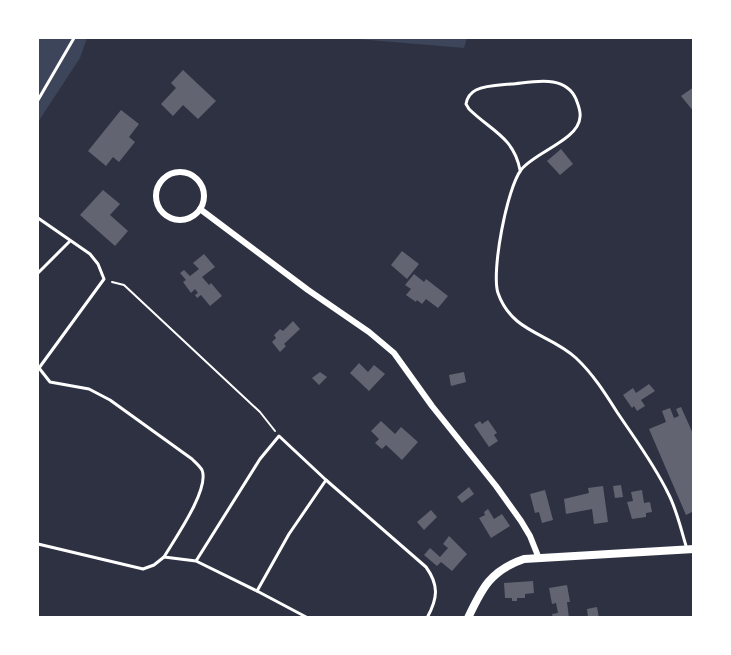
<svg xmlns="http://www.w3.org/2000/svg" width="731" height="655" font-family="Jost,sans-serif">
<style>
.green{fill:#3c4559}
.building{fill:#626471}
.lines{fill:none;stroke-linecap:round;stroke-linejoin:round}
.path{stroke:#fff;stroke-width:2}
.service{stroke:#fff;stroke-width:3}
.minor{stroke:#fff;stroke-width:6}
.tertiary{stroke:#fff;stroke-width:8}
</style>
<rect width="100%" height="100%" fill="#2d3142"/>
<g class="green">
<polygon points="38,38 87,38 80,58 38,122"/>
<polygon points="345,38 467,38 464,48"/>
</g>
<g class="building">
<polygon points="183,70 216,101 198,119 183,105 173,116 161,104 176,88 171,83"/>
<polygon points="694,87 694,112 681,96"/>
<polygon points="121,110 139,124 129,137 135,142 119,162 113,157 106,166 88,151"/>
<polygon points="561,149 573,164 560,175 547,161"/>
<polygon points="103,190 120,204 110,215 128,231 115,246 80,215"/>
<polygon points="402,251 419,264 407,279 391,265"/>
<polygon points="204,254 215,267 202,277 209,285 211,283 222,296 210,306 201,295 197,298 195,295 198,293 195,289 191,293 183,282 186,280 180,273 184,270 190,276 199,269 193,263"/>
<polygon points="414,274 424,282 426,279 448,296 438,308 426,299 422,304 417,300 416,302 406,295 411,289 405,285"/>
<polygon points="293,321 300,329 284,344 286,346 280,352 272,342 276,338 274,335 280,329 283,331"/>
<polygon points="359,363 368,372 374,365 385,374 369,391 350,373"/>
<polygon points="320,372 327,377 319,385 312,378"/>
<polygon points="464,372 466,382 451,386 449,375"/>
<polygon points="649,384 655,391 641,400 645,406 637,411 634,406 632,408 623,395 633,388 636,393"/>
<polygon points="681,407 694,436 694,511 686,515 649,429 666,422 662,411 670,408 674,418 679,416 676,409"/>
<polygon points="488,420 497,433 494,435 498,441 489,447 474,425 480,421 482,424"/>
<polygon points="381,421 395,434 401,427 418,442 402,460 386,445 382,449 375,443 379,439 371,431"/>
<polygon points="621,485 623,497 615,498 613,486"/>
<polygon points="603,486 608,522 594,524 592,509 566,514 564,499 589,493 588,488"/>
<polygon points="469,487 474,494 462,503 457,497"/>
<polygon points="545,490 553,520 542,523 539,512 535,513 530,494"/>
<polygon points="642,490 644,503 650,502 652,512 646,513 646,517 632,519 627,502 633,501 631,492"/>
<polygon points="488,509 494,519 502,514 510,526 491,538 479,518 485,515 484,512"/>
<polygon points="431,510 437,517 424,530 417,522"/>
<polygon points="449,536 467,554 452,571 441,562 437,566 424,555 430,548 440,557 448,548 443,544"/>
<polygon points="533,581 534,593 525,594 525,598 517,598 517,601 512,601 512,598 505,598 504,583"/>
<polygon points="567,585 570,602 567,602 569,618 553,618 552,614 558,613 556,603 552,604 549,588"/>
<polygon points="597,607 599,618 588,618 587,609"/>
</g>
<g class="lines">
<polyline class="path" points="112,282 124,285 260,412 275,431"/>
<g class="service">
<polyline points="38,100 74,38"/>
<path d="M 520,170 C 514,137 490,130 469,109 L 466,104 C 467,98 470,93 476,90 C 486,85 501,85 511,84 C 534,82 565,74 576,99 C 578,105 581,111 580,117 C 579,140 533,153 521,170 C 507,188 491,272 498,293 C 512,333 549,333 576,358 C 593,374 605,393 617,412 C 635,439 654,464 668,493 C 677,510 681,530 687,549"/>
<path d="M 38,218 L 90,254 L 98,264 L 104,279 L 39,368 L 50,382 L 89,389 L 110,400 L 192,459 C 195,462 200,466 202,470 C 210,489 174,540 164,557"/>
<polyline points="38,273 69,242"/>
<path d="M 326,480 L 426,567 C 439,585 438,598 427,618"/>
<polyline points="38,544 143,569 154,565 164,557 196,561 257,591 289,534 326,480 279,436 260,459 196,561"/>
<polyline points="257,591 308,618"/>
</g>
<g class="minor">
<circle cx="180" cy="196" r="24"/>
<polyline points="200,209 308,290 369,332 394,353 432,406 496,486 521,521 530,536 538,556"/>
</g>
<path class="tertiary" d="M 468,618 C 482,588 491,570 524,559 L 694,549"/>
</g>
<rect width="731" height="655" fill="none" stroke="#ffffff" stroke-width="78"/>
</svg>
